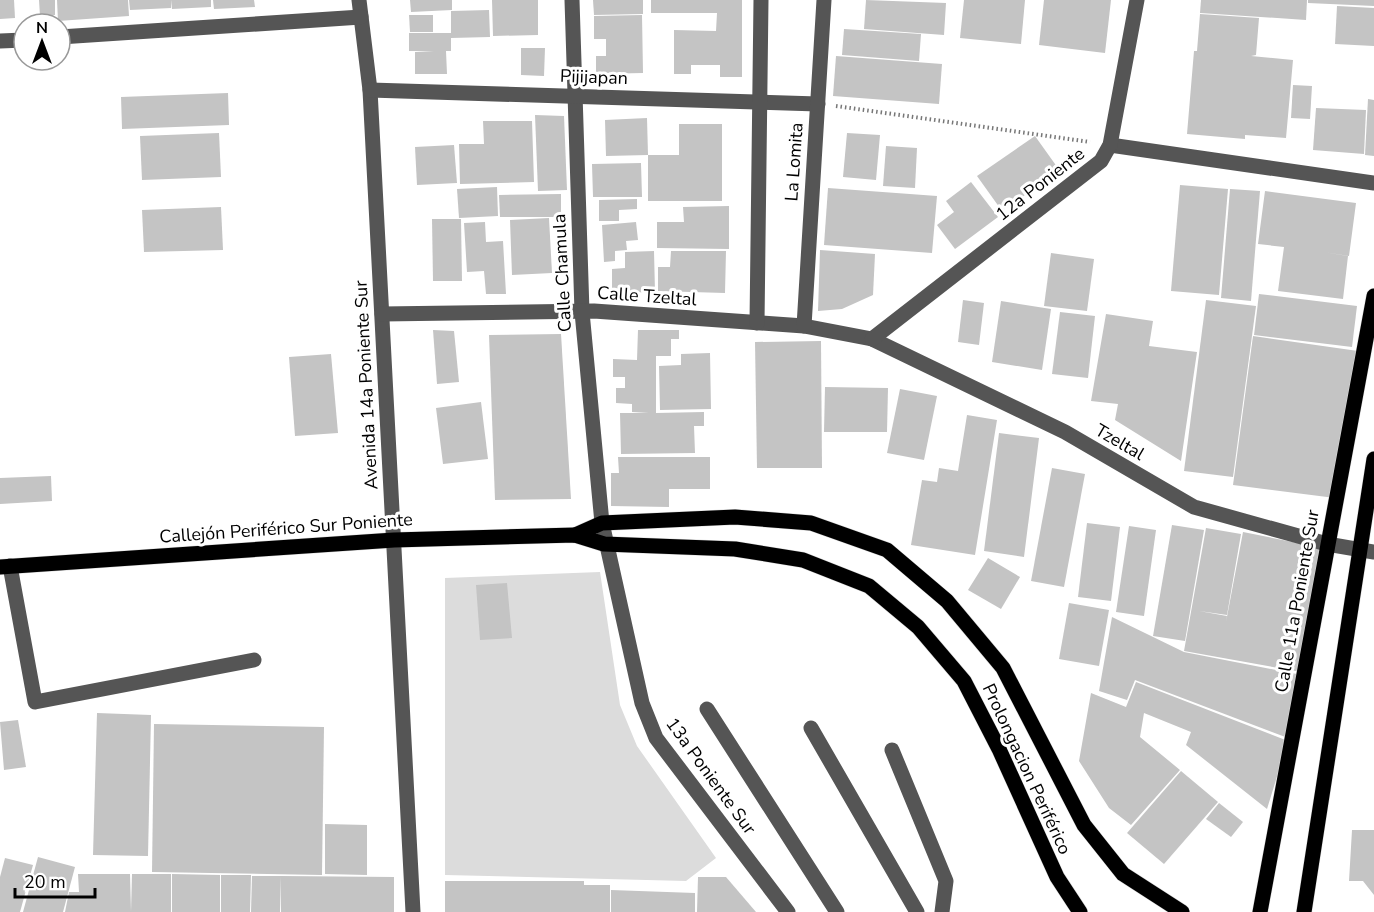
<svg xmlns="http://www.w3.org/2000/svg" width="1374" height="912" font-family="'Nunito Sans',sans-serif">
<style>
.green{fill:#dcdcdc}
.building{fill:#c4c4c4}
.lines{fill:none;stroke-linecap:round;stroke-linejoin:round}
.major-casing{stroke:#dbdbdb;stroke-width:16}
.path{stroke:#777;stroke-width:4;stroke-dasharray:1.5 3;stroke-linecap:butt}
.minor{stroke:#555;stroke-width:15}
.major{stroke:#000;stroke-width:15}
.labels{text-anchor:middle;dominant-baseline:central;stroke-width:6;stroke-linejoin:round;paint-order:stroke}
.street-label{font-size:18px;fill:#000;stroke:#fff}
</style>
<rect width="100%" height="100%" fill="#fff"/>
<polygon class="green" points="600,572 620,705 637,746 716,858 686,881 445,875 445,578"/>
<g class="building">
<polygon points="0,0 14,0 15,18 0,19"/>
<polygon points="39,0 55,0 55,15 40,16"/>
<polygon points="57,0 128,0 129,16 58,21"/>
<polygon points="129,0 171,0 171,8 130,10"/>
<polygon points="171,0 211,0 211,7 172,9"/>
<polygon points="213,0 254,0 255,7 214,9"/>
<polygon points="410,0 452,0 452,10 411,12"/>
<polygon points="492,0 538,0 538,35 493,36"/>
<polygon points="593,0 643,0 643,14 594,15"/>
<polygon points="651,0 742,0 742,77 720,77 720,65 691,65 691,74 674,74 674,30 716,31 717,13 651,13"/>
<polygon points="866,0 946,3 944,35 864,29"/>
<polygon points="964,0 1025,0 1021,44 960,38"/>
<polygon points="1044,0 1111,0 1105,53 1039,45"/>
<polygon points="1201,0 1307,0 1306,20 1200,13"/>
<polygon points="1308,0 1374,0 1374,6 1308,3"/>
<polygon points="1337,6 1374,8 1374,46 1335,44"/>
<polygon points="489,10 490,37 451,38 451,51 446,51 447,74 415,74 415,52 434,51 409,51 409,33 451,33 451,11"/>
<polygon points="1200,14 1259,18 1256,55 1251,56 1293,60 1286,138 1245,135 1245,139 1187,134 1194,51 1197,51"/>
<polygon points="409,15 433,15 433,32 410,32"/>
<polygon points="642,15 643,73 596,74 596,56 606,56 606,39 594,39 594,16"/>
<polygon points="844,29 921,34 919,61 842,55"/>
<polygon points="521,48 545,48 544,76 521,75"/>
<polygon points="836,56 942,64 939,104 833,96"/>
<polygon points="1293,85 1312,86 1310,119 1291,118"/>
<polygon points="228,93 229,125 122,129 121,97"/>
<polygon points="1368,99 1374,100 1374,156 1365,155"/>
<polygon points="1316,108 1366,110 1364,154 1313,150"/>
<polygon points="535,115 564,116 567,190 538,191"/>
<polygon points="647,118 648,155 606,156 605,120"/>
<polygon points="483,121 532,121 534,182 460,184 459,144 484,144"/>
<polygon points="679,124 722,124 722,201 648,201 648,155 679,155"/>
<polygon points="219,133 221,177 142,180 140,136"/>
<polygon points="847,133 880,135 876,180 843,177"/>
<polygon points="1035,136 1060,171 1002,211 977,176"/>
<polygon points="454,145 457,183 417,185 415,147"/>
<polygon points="886,146 917,148 915,188 883,186"/>
<polygon points="641,163 642,197 593,197 592,164"/>
<polygon points="971,182 998,217 955,249 937,225 954,212 946,201"/>
<polygon points="1180,185 1228,189 1219,295 1171,291"/>
<polygon points="497,187 498,216 459,218 457,189"/>
<polygon points="828,188 937,196 932,253 824,245"/>
<polygon points="1230,189 1260,191 1251,301 1221,298"/>
<polygon points="1265,191 1356,203 1349,256 1323,252 1348,256 1343,299 1278,291 1284,247 1258,244"/>
<polygon points="561,194 561,217 500,217 499,195"/>
<polygon points="637,199 637,209 619,210 619,221 599,221 599,200"/>
<polygon points="729,206 729,249 657,248 657,222 684,222 683,207"/>
<polygon points="221,207 223,250 144,252 142,210"/>
<polygon points="549,218 552,273 512,275 510,220"/>
<polygon points="432,219 461,219 462,281 433,281"/>
<polygon points="485,222 486,242 503,241 506,294 486,294 484,271 467,272 464,223"/>
<polygon points="636,222 638,240 626,241 627,250 615,251 615,261 604,262 602,225"/>
<polygon points="820,250 875,254 873,295 842,309 818,311"/>
<polygon points="654,251 655,292 612,293 612,269 625,268 625,252"/>
<polygon points="671,251 726,251 725,293 658,291 658,267 670,267"/>
<polygon points="1051,253 1094,259 1087,311 1044,306"/>
<polygon points="1259,294 1357,306 1352,347 1254,335"/>
<polygon points="963,300 984,303 979,345 958,342"/>
<polygon points="1206,300 1256,306 1233,477 1184,471"/>
<polygon points="1001,301 1051,309 1042,370 992,362"/>
<polygon points="1060,312 1095,316 1088,378 1052,374"/>
<polygon points="1106,314 1153,321 1149,346 1197,352 1181,461 1115,420 1118,404 1091,401"/>
<polygon points="433,330 454,331 459,382 437,384"/>
<polygon points="638,330 679,330 679,339 671,339 671,356 656,356 656,413 704,412 704,426 694,426 695,453 621,454 620,413 649,413 632,412 632,404 616,403 616,388 625,388 625,377 613,377 613,359 637,360"/>
<polygon points="561,334 571,499 495,500 489,335"/>
<polygon points="1253,336 1358,351 1335,498 1233,485"/>
<polygon points="821,341 822,468 757,468 755,342"/>
<polygon points="710,353 711,409 660,410 659,366 681,365 681,354"/>
<polygon points="331,354 338,433 295,436 289,357"/>
<polygon points="825,387 888,388 887,432 824,432"/>
<polygon points="900,389 937,396 924,460 887,453"/>
<polygon points="481,402 488,459 443,464 436,408"/>
<polygon points="967,415 997,420 975,555 911,545 922,480 937,482 939,468 958,471"/>
<polygon points="999,433 1039,438 1024,557 984,551"/>
<polygon points="618,457 710,457 710,489 669,489 669,507 611,506 611,473 619,473"/>
<polygon points="1052,468 1085,474 1064,587 1031,581"/>
<polygon points="51,476 52,501 0,504 0,478"/>
<polygon points="1087,523 1120,527 1111,601 1078,597"/>
<polygon points="1172,525 1204,530 1185,641 1153,636"/>
<polygon points="1129,526 1156,530 1144,616 1116,612"/>
<polygon points="1206,528 1241,534 1227,615 1199,611 1227,616 1226,622 1243,532 1323,548 1301,672 1184,651"/>
<polygon points="988,558 1020,577 1001,609 968,590"/>
<polygon points="507,583 512,638 480,640 476,585"/>
<polygon points="1069,603 1109,610 1099,666 1059,659"/>
<polygon points="1112,617 1184,652 1302,675 1288,738 1135,680 1127,700 1099,691"/>
<polygon points="1136,682 1288,741 1267,809 1186,745 1191,732 1144,713 1140,737 1180,770 1131,825 1109,808 1079,761 1091,693 1126,707"/>
<polygon points="97,713 151,715 148,856 93,855"/>
<polygon points="18,720 26,767 4,770 0,722"/>
<polygon points="154,724 324,727 322,875 152,872"/>
<polygon points="1181,771 1218,802 1164,864 1127,833"/>
<polygon points="1219,803 1243,822 1231,837 1206,819"/>
<polygon points="325,824 367,825 367,875 325,874"/>
<polygon points="1352,830 1374,830 1374,895 1363,881 1349,881"/>
<polygon points="38,857 75,867 63,912 23,912"/>
<polygon points="5,858 33,865 20,912 0,912 0,877"/>
<polygon points="78,874 130,874 131,912 65,912 69,892 79,892"/>
<polygon points="132,874 171,874 171,912 131,912"/>
<polygon points="172,874 220,875 220,912 172,912"/>
<polygon points="221,875 251,875 250,912 221,912"/>
<polygon points="252,876 281,876 280,912 251,912"/>
<polygon points="281,876 394,877 394,912 281,912"/>
<polygon points="698,877 726,877 756,912 697,912"/>
<polygon points="445,881 584,881 584,885 610,885 610,912 445,912"/>
<polygon points="611,890 695,893 695,912 611,912"/>
</g>
<g class="lines">
<defs>
<g id="major">
<polyline points="575,535 602,523 735,517 811,523 887,550 947,601 1003,668 1084,825 1123,874 1182,912"/>
<polyline points="0,567 394,540 575,535 604,544 735,549 803,560 869,586 918,627 964,681 999,749 1057,877 1080,912"/>
<polyline points="1260,912 1374,296"/>
<polyline points="1304,912 1374,459"/>
</g>
</defs>
<use href="#major" class="major-casing"/>
<polyline class="path" points="836,106 1090,142"/>
<g class="minor">
<polyline points="359,0 370,90 413,912"/>
<polyline points="572,0 582,312 602,523 642,703 656,738 788,912"/>
<polyline points="60,37 361,17"/>
<polyline points="0,41 24,40"/>
<polyline points="370,90 818,104"/>
<polyline points="1110,145 1374,183"/>
<polyline points="382,314 594,311 804,326 872,339 1065,432 1194,507 1327,544 1374,552"/>
<polyline points="757,323 761,0"/>
<polyline points="804,326 824,0"/>
<polyline points="872,339 1101,161 1110,145 1137,0"/>
<polyline points="10,566 35,702 254,660"/>
<polyline points="707,709 837,912"/>
<polyline points="811,728 917,912"/>
<polyline points="892,750 946,881 942,912"/>
</g>
<use href="#major" class="major"/>
</g>
<g class="labels">
<g class="street-label">
<text transform="translate(594 77) rotate(2)">Pijijapan</text>
<text transform="translate(794 162) rotate(-86)">La Lomita</text>
<text transform="translate(1040 184) rotate(-38)">12a Poniente</text>
<text transform="translate(562 273) rotate(-93)">Calle Chamula</text>
<text transform="translate(647 296) rotate(4)">Calle Tzeltal</text>
<text transform="translate(366 385) rotate(-93)">Avenida 14a Poniente Sur</text>
<text transform="translate(1120 442) rotate(30)">Tzeltal</text>
<text transform="translate(286 528) rotate(-4)">Callejón Periférico Sur Poniente</text>
<text transform="translate(1297 601) rotate(-80)">Calle 11a Poniente Sur</text>
<text transform="translate(1027 769) rotate(65)">Prolongacion Periférico</text>
<text transform="translate(711 776) rotate(54)">13a Poniente Sur</text>
</g>
</g>
<g transform="translate(42 42)"><circle r="28" fill="#ffffff" stroke="#999999" stroke-width="1.5"/>
<path d="M0-4.5L10 22L0 15L-10 22Z" fill="#000000"/>
<text y="-9" font-size="16" font-weight="bold" text-anchor="middle" fill="#000000">N</text>
</g>
<path d="M15 888v9h80v-9" fill="none" stroke="#000000" stroke-width="3"/>
<text x="24" y="888" font-size="18" fill="#000000" stroke="#ffffff" stroke-width="4.5" paint-order="stroke">20 m</text>
</svg>
